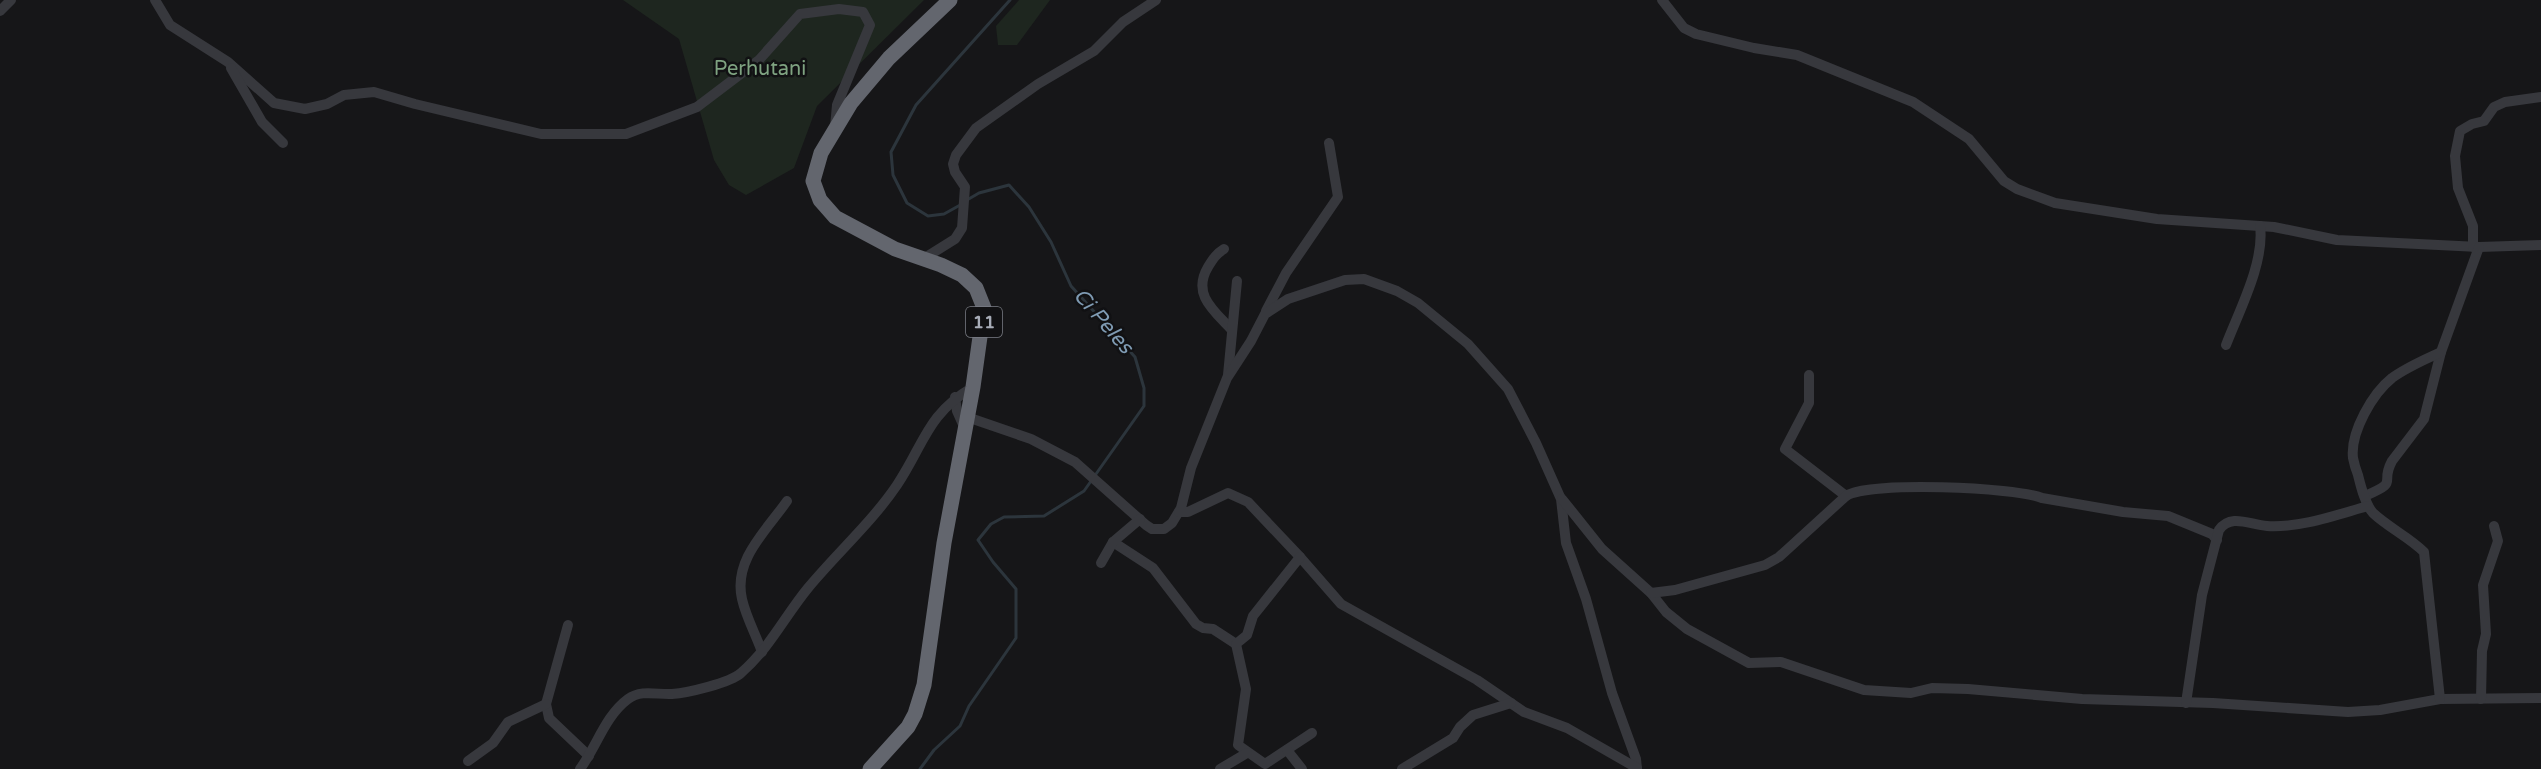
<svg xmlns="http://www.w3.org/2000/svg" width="2541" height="769" font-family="'Varela Round',sans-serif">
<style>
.green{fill:#1e261f}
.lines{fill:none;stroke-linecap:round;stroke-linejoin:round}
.stream{stroke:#2c353c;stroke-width:3}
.minor{stroke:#37383d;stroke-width:10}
.highway{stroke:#63666e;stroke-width:15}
.labels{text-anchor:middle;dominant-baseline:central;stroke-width:5;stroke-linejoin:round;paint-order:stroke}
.shield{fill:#111113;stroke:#7b7e86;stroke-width:1.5}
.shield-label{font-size:18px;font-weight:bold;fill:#a8adb8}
.park-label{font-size:20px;fill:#7fa381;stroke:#111113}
.water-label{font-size:21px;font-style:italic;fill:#7f9bb3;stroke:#111113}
</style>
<rect width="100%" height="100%" fill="#161618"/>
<g class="green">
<polygon points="623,0 924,0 817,106 794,168 746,195 729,185 714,160 679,39"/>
<polygon points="1019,0 1050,0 1017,45 998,45 996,26"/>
</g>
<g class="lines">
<g class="stream">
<polyline points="962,204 944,214 928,216 907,203 893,175 891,152 916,105 1010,0"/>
<polyline points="920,769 934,750 960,726 969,706 1016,638 1016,589 993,562 978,540 991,524 1004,517 1044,516 1084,491 1144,406 1144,388 1135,357 1071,286 1051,242 1029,207 1009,185 979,193 967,200"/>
</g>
<g class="minor">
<polyline points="155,0 170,25 228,62 274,103 305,109 327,104 344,95 374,92 415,104 541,134 626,134 697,107 759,60 800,14 839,9 863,12 870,25 837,105 835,127"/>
<polyline points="1662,0 1684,28 1696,34 1754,48 1797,55 1913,102 1969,139 2004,181 2017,189 2055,203 2157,219 2274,227 2337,240 2479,247 2541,245"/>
<polyline points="0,11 11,0"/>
<polyline points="231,68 262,122 283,143"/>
<polyline points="2473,247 2473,226 2458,188 2455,156 2460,131 2472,124 2484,121 2494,107 2505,102 2541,97"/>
<path d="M 1224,249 C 1216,254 1213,259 1208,267 C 1192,294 1213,310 1231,329"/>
<polyline points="923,259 955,239 962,228 965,187 955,172 953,164 956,155 976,128 1038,84 1094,51 1123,22 1156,0"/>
<polyline points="1266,311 1286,273 1338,197 1329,143"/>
<path d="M 2226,345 C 2239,311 2265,262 2260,226"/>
<polyline points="1228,375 1237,281"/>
<polyline points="1809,375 1809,403 1785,449 1846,496"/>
<polyline points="955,397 957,411 965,429"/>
<polyline points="967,417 1031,439 1075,462 1146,525 1152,529 1164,529 1172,523 1181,508 1191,468 1227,378 1251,341 1265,314 1288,299 1345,280 1364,279 1397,291 1418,303 1468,344 1508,389 1536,443 1561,499 1566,543 1586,599 1612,693 1636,759 1637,769"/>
<path d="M 2365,496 C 2401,480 2379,485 2392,461 L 2424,419 L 2441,352"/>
<polyline points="1562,499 1602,549 1651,593 1666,612 1687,629 1749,663 1781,662 1864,690 1911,693 1932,688 1968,689 2082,699 2213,703 2348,712 2380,710 2440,699 2541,698"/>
<polyline points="1179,512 1188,512 1228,493 1248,502 1300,557 1341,604 1477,680 1524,712 1567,728 1637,768"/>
<polyline points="1113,542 1153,568 1196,624 1203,628 1213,629 1236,644"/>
<polyline points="1300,557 1253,616 1247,635 1236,644 1246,689 1238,745 1265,764 1312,733"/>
<polyline points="1101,563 1113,542 1140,519"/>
<path d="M 1651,593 L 1675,590 L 1765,565 L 1779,557 L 1846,496 C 1868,481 2015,487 2042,498 L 2123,512 L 2168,516 L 2212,534 L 2217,540"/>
<polyline points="568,625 546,704 549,718 589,756"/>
<path d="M 762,652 C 756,635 746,617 742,599 C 733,560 766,531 787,501"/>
<path d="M 2440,699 L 2424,552 C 2409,537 2389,528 2373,513 C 2365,504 2361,487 2358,475 C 2356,470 2354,463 2353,458 C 2350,432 2373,393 2392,378 C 2407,367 2424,360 2441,352 L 2479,247"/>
<polyline points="2481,699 2482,651 2486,634 2483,585 2498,541 2494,526"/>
<path d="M 2186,703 L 2202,595 L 2219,530 C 2231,513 2250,525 2267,526 C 2301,528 2336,515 2368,506"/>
<polyline points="1287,750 1302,769"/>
<polyline points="468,761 493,743 508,722 546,704"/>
<path d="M 580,769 C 597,746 605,716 628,699 C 642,689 657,695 672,694 C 687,693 730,683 741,673 C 769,649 785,616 808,588 C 837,553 872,522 897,485 C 925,443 926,415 973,387"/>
<polyline points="1220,769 1247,753"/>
<polyline points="1402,769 1453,738 1460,727 1473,715 1511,703"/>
</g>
<polyline class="highway" points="870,769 908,727 915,714 924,685 944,543 973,387 984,308 976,288 962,275 941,265 895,249 835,217 820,200 813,181 821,153 851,103 889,58 950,0"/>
</g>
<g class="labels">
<rect class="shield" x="966" y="307" width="36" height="30" rx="4.5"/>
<g class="shield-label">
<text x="984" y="322">11</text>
</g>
<g class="park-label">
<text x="760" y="69">Perhutani</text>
</g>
<g class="water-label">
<text transform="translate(1103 321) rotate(49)">Ci Peles</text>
</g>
</g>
</svg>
